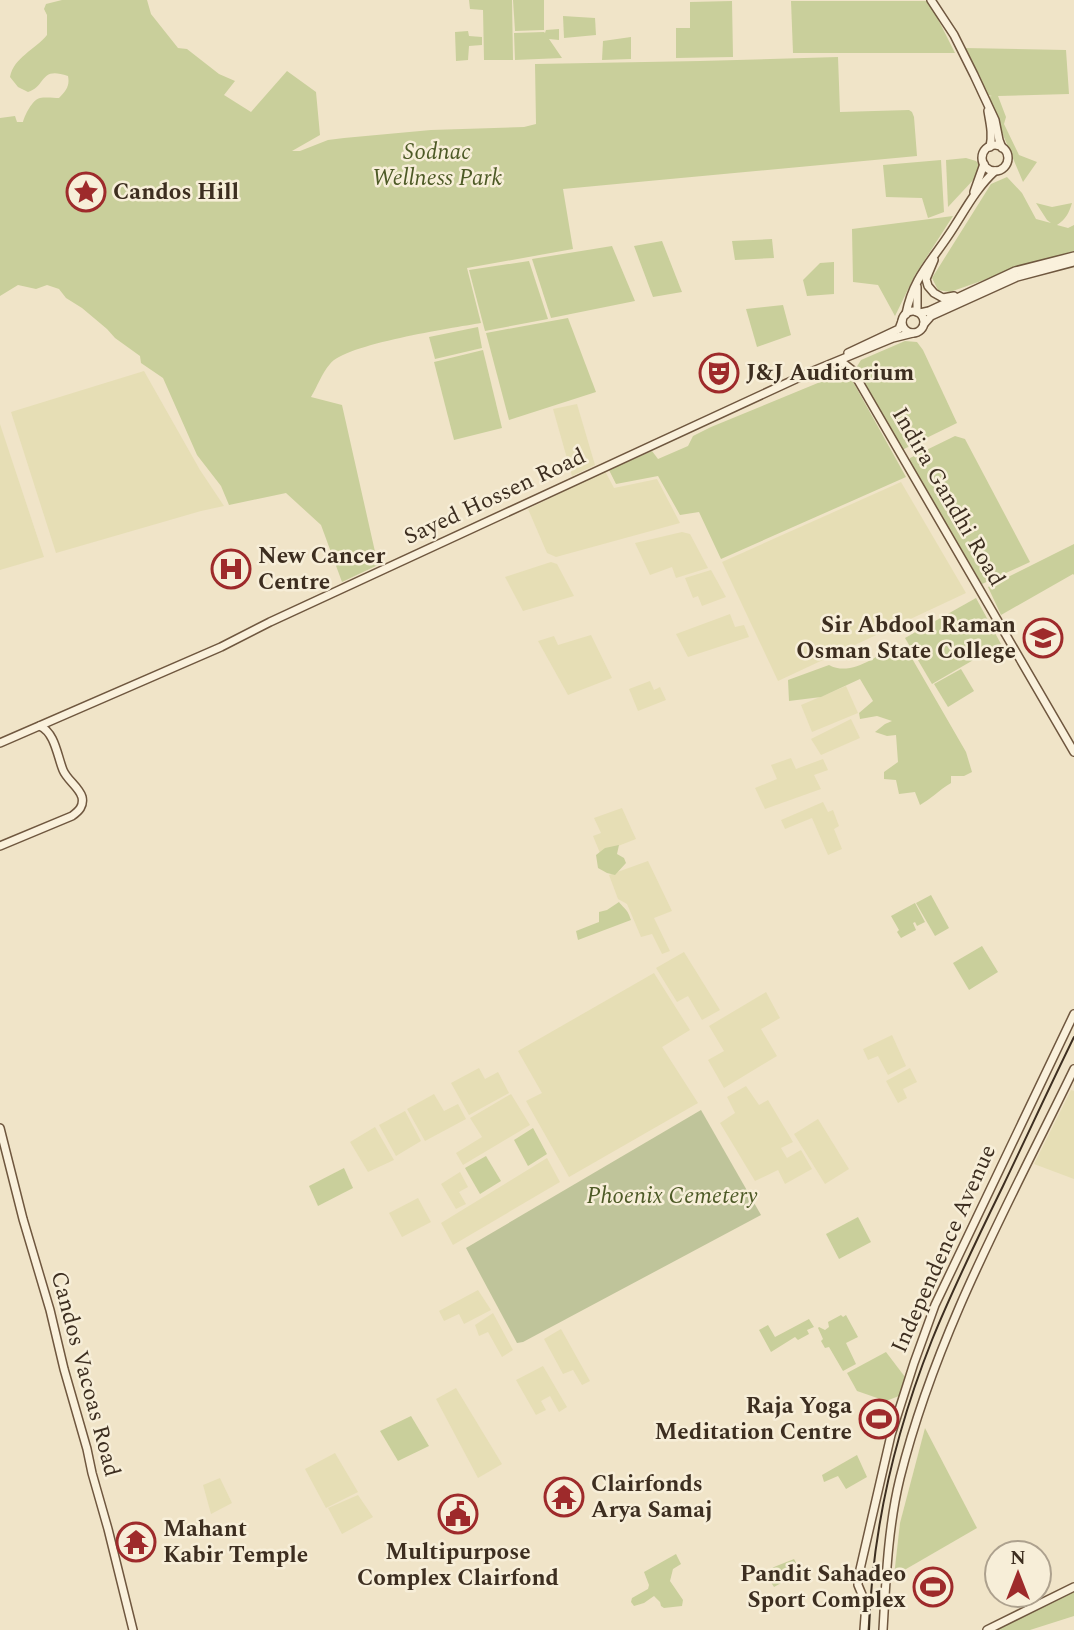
<svg xmlns="http://www.w3.org/2000/svg" width="1074" height="1630" font-family="Spectral,serif">
<style>
.farmland{fill:#e6deb5}
.green{fill:#c9cf9b}
.cemetery{fill:#bfc49a}
.lines{fill:none;stroke-linecap:round;stroke-linejoin:round}
.secondary-casing{stroke:#6f573f;stroke-width:10}
.secondary{stroke:#faf1dc;stroke-width:7}
.tram{stroke:#3d2e20;stroke-width:2}
.labels{text-anchor:middle;dominant-baseline:central;stroke-width:5;stroke-linejoin:round;paint-order:stroke}
.park-label{font-size:23px;font-style:italic;fill:#4d5a26;stroke:#f7eed8}
.poi-label{font-size:23px;font-weight:bold;fill:#3d2e20;stroke:#f7eed8;text-anchor:start}
.street-label{font-size:23px;fill:#3d2e20;stroke:#f7eed8}
</style>
<rect width="100%" height="100%" fill="#f0e4c8"/>
<g class="farmland">
<polygon points="144,371 200,470 224,506 201,511 56,553 11,412"/>
<polygon points="577,404 595,465 572,476 553,409"/>
<polygon points="0,424 44,557 0,570"/>
<polygon points="605,471 614,488 657,479 680,523 556,557 547,553 528,509"/>
<polygon points="901,482 966,593 778,681 722,562"/>
<polygon points="682,532 690,534 708,568 676,578 672,567 650,575 635,543"/>
<polygon points="551,562 557,564 574,596 523,611 505,577"/>
<polygon points="711,570 726,597 702,606 698,596 693,598 685,578"/>
<polygon points="730,614 735,627 744,625 749,637 688,657 676,634"/>
<polygon points="591,635 612,678 568,695 538,641 554,636 558,645"/>
<polygon points="650,681 654,690 660,687 666,700 638,711 629,689"/>
<polygon points="846,686 858,713 812,732 801,705"/>
<polygon points="851,719 860,738 821,755 811,739"/>
<polygon points="791,758 796,769 823,759 828,770 814,775 821,789 765,809 755,788 777,779 771,765"/>
<polygon points="823,802 828,812 833,810 839,826 834,829 842,849 828,855 812,818 785,829 781,820"/>
<polygon points="622,808 636,839 600,853 593,836 601,833 594,818"/>
<polygon points="648,861 672,911 654,918 670,951 662,954 652,934 641,937 627,904 618,899 609,875"/>
<polygon points="684,952 720,1010 702,1020 688,996 677,1002 656,968"/>
<polygon points="654,973 690,1030 662,1047 698,1103 569,1177 526,1101 542,1093 518,1051"/>
<polygon points="766,992 780,1018 761,1029 777,1056 724,1088 708,1060 724,1051 709,1026"/>
<polygon points="892,1035 906,1066 888,1075 878,1056 868,1060 863,1049"/>
<polygon points="479,1068 485,1079 498,1072 509,1093 469,1115 451,1083"/>
<polygon points="910,1068 917,1082 903,1089 907,1098 898,1103 886,1081"/>
<polygon points="746,1086 759,1105 768,1100 793,1142 781,1148 787,1158 801,1150 812,1169 785,1184 778,1170 755,1181 720,1123 735,1113 727,1097"/>
<polygon points="1071,1090 1074,1091 1074,1179 1034,1164"/>
<polygon points="434,1094 444,1111 458,1104 466,1119 425,1141 407,1109"/>
<polygon points="511,1094 530,1125 463,1165 456,1153 482,1137 470,1118"/>
<polygon points="405,1111 421,1141 396,1156 379,1125"/>
<polygon points="818,1119 849,1169 825,1184 794,1134"/>
<polygon points="375,1127 394,1160 368,1172 350,1142"/>
<polygon points="547,1158 560,1182 453,1245 441,1223"/>
<polygon points="460,1172 468,1187 459,1192 466,1204 456,1209 441,1184"/>
<polygon points="418,1198 431,1222 402,1237 389,1213"/>
<polygon points="478,1290 491,1310 464,1324 459,1314 444,1321 439,1311"/>
<polygon points="493,1313 513,1350 502,1357 488,1332 479,1336 475,1325"/>
<polygon points="561,1329 590,1381 582,1385 573,1370 563,1374 544,1339"/>
<polygon points="543,1366 567,1407 559,1412 550,1396 541,1401 546,1410 536,1415 516,1380"/>
<polygon points="456,1388 502,1464 478,1478 436,1399"/>
<polygon points="335,1453 358,1492 326,1508 305,1469"/>
<polygon points="220,1478 232,1503 211,1514 203,1485"/>
<polygon points="358,1495 373,1517 342,1534 328,1508"/>
</g>
<g class="green">
<path d="M 62,0 L 147,0 L 151,14 L 178,48 L 187,49 L 219,74 L 235,81 L 224,95 L 251,112 L 287,71 L 316,92 L 320,135 L 292,151 L 300,151 L 328,140 L 344,138 L 431,130 L 524,127 L 536,124 L 535,64 L 700,61 L 838,57 L 840,112 L 909,110 L 912,112 L 914,117 L 917,156 L 563,189 L 573,249 L 467,268 L 481,323 C 452,328 345,344 330,364 C 322,373 317,387 311,397 L 342,405 L 378,565 L 342,582 L 321,525 L 286,493 L 229,505 L 221,486 L 197,455 L 163,378 L 141,363 L 140,356 L 115,338 L 107,329 L 82,308 L 66,298 L 59,289 L 47,285 L 36,289 L 18,285 L 0,296 L 0,118 L 15,116 L 17,122 L 23,122 C 25,115 32,100 40,98 C 46,97 54,98 59,98 C 66,91 70,86 68,76 C 39,66 47,86 28,92 L 18,87 L 10,77 C 14,57 35,50 47,35 L 47,15 L 44,9 L 46,4 Z"/>
<polygon points="469,0 512,0 513,60 484,60 483,10 470,9"/>
<polygon points="513,0 544,0 544,30 515,31"/>
<polygon points="732,1 733,57 676,58 676,28 690,28 690,2"/>
<polygon points="791,1 929,1 955,53 793,53"/>
<polygon points="563,16 595,18 596,35 564,38"/>
<polygon points="559,29 559,40 549,39 562,58 515,60 514,33 544,32 545,33 546,30"/>
<polygon points="468,31 469,36 482,37 482,45 469,46 468,60 456,61 455,32"/>
<polygon points="631,37 631,59 602,60 603,41"/>
<polygon points="964,48 1066,50 1069,94 998,96 1006,117 1004,124 1019,155 1037,162 1023,182 987,97 992,96 988,95"/>
<polygon points="966,158 976,161 980,166 975,178 948,207 946,160"/>
<polygon points="941,160 944,212 928,218 922,198 886,197 883,165"/>
<path d="M 1007,177 L 1022,193 L 1036,219 L 1051,223 L 1047,220 L 1036,203 L 1052,207 L 1072,203 C 1069,213 1066,219 1057,225 L 1068,228 L 1074,225 L 1074,251 L 1001,274 L 950,292 L 938,290 L 932,278 L 991,184 Z"/>
<polygon points="953,216 915,275 895,316 878,285 853,282 852,229"/>
<polygon points="772,239 774,258 735,260 732,241"/>
<polygon points="662,241 682,292 653,297 634,246"/>
<polygon points="612,246 635,301 551,318 532,259"/>
<polygon points="529,261 548,319 485,331 469,270"/>
<polygon points="834,262 834,294 807,296 803,280 820,263"/>
<polygon points="783,305 791,335 757,347 746,309"/>
<polygon points="568,318 596,392 509,420 486,333"/>
<polygon points="478,327 482,348 435,359 429,337"/>
<polygon points="905,341 917,342 923,350 957,423 902,450 856,368 861,360"/>
<polygon points="483,350 502,428 454,440 434,362"/>
<polygon points="847,371 906,477 721,559 699,512 680,515 658,476 616,484 609,470 652,451 658,459 688,446 693,436 711,427"/>
<polygon points="955,436 965,439 1030,562 982,584 910,464 910,458"/>
<polygon points="1074,544 1074,575 1073,574 1001,615 988,587"/>
<polygon points="976,598 1001,644 932,684 905,638"/>
<path d="M 895,646 L 910,655 L 966,752 L 972,772 L 964,776 L 951,776 L 951,783 C 939,790 931,799 920,805 L 915,792 L 899,794 L 896,780 L 884,779 L 884,772 L 898,762 L 896,735 L 887,736 L 875,732 L 885,724 L 892,721 L 877,716 L 860,719 L 859,713 L 873,701 L 860,679 L 821,697 L 789,701 L 788,680 L 829,665 C 851,677 876,656 895,646 Z"/>
<polygon points="961,669 974,691 948,707 934,684"/>
<polygon points="619,845 617,854 624,858 626,863 615,875 607,873 598,868 596,855 605,848"/>
<polygon points="931,895 949,928 935,936 916,903"/>
<path d="M 619,902 C 625,910 627,908 631,920 L 578,940 L 576,931 L 599,922 L 599,912 L 607,910 Z"/>
<polygon points="915,903 925,922 917,926 915,922 913,923 916,930 901,938 897,932 899,930 891,916"/>
<polygon points="982,946 998,972 969,990 953,963"/>
<polygon points="533,1128 547,1154 528,1166 514,1140"/>
<polygon points="486,1156 501,1181 480,1194 465,1168"/>
<polygon points="344,1168 353,1188 318,1206 309,1186"/>
<polygon points="858,1217 871,1242 839,1259 826,1234"/>
<polygon points="841,1315 843,1317 846,1315 858,1337 846,1343 856,1364 843,1371 829,1347 825,1348 821,1341 823,1339 818,1328 819,1327 825,1330 829,1327 828,1322"/>
<polygon points="809,1319 814,1327 807,1330 809,1334 798,1340 795,1337 771,1352 759,1330 768,1325 775,1337"/>
<polygon points="886,1352 905,1377 899,1396 886,1401 857,1391 847,1373"/>
<polygon points="411,1416 429,1446 398,1461 380,1431"/>
<polygon points="925,1428 977,1528 894,1576 900,1523"/>
<polygon points="857,1455 867,1477 846,1489 838,1476 824,1482 822,1475"/>
<polygon points="676,1554 681,1564 673,1569 670,1581 683,1600 682,1606 664,1608 661,1606 660,1602 654,1596 644,1603 634,1606 631,1602 632,1598 648,1589 649,1585 644,1572"/>
<polygon points="794,1559 801,1572 774,1587 764,1571"/>
<polygon points="1074,1591 1074,1616 1030,1630 989,1630 1032,1612"/>
</g>
<polygon class="cemetery" points="701,1110 761,1215 523,1342 517,1343 466,1248"/>
<g class="lines">
<defs>
<g id="secondary">
<polyline points="931,0 954,35 974,75 995,120 999,140 1002,148"/>
<path d="M 988,111 C 990,123 993,134 990,147"/>
<circle cx="995" cy="158" r="13"/>
<polyline points="974,192 984,164"/>
<polyline points="934,260 926,279 928,286 934,293 943,298 954,296"/>
<polyline points="917,287 917,312"/>
<circle cx="913" cy="322" r="11"/>
<polyline points="920,313 929,311 1015,271 1074,256"/>
<path d="M 906,314 C 913,278 931,262 950,233 C 964,212 976,188 995,171"/>
<polyline points="924,324 931,316 1017,277 1074,262"/>
<polyline points="848,353 899,329 902,321"/>
<polyline points="837,364 843,363 852,370 1074,752"/>
<polyline points="0,743 221,647 270,622 813,371 893,338 913,333"/>
<path d="M 0,846 L 72,816 C 79,811 84,806 82,797 C 79,787 67,780 63,770 C 57,755 55,733 40,726"/>
<polyline points="0,1128 23,1219 50,1310 64,1369 87,1449 92,1473 108,1529 133,1630"/>
<polyline points="864,1630 866,1604 858,1585 858,1578 891,1435 914,1363 935,1305 1074,1014"/>
<path d="M 883,1630 C 886,1579 888,1527 900,1478 C 936,1333 1010,1201 1074,1069"/>
<polyline points="987,1630 1074,1587"/>
</g>
</defs>
<use href="#secondary" class="secondary-casing"/>
<use href="#secondary" class="secondary"/>
<path class="tram" d="M 869,1630 C 872,1531 895,1433 932,1340 C 953,1288 978,1237 1003,1186 C 1027,1136 1050,1086 1074,1037"/>
</g>
<defs>
<symbol id="sight-ring" viewBox="-11 -11 22 22"><circle r="9.5" fill="#f7eed8" stroke="#9e2a2b" stroke-width="1.5"/><path d="M0-6L1.8-2.2L6-1.7L2.9 1.2L3.7 5.4L0 3.3L-3.7 5.4L-2.9 1.2L-6-1.7L-1.8-2.2Z" fill="#9e2a2b"/></symbol>
<symbol id="theatre-ring" viewBox="-11 -11 22 22"><circle r="9.5" fill="#f7eed8" stroke="#9e2a2b" stroke-width="1.5"/><path d="M-5-5.5Q0-4 5-5.5V0Q5 5 0 6Q-5 5-5 0ZM-3.3-2.5H-1v1.5H-3.3ZM1-2.5H3.3v1.5H1ZM-2.8 1Q0 5.5 2.8 1Z" fill="#9e2a2b"/></symbol>
<symbol id="hospital-ring" viewBox="-11 -11 22 22"><circle r="9.5" fill="#f7eed8" stroke="#9e2a2b" stroke-width="1.5"/><path d="M-5-5h3v3.5h4V-5h3V5h-3V1.5h-4V5h-3Z" fill="#9e2a2b"/></symbol>
<symbol id="school-ring" viewBox="-11 -11 22 22"><circle r="9.5" fill="#f7eed8" stroke="#9e2a2b" stroke-width="1.5"/><path d="M0-5L7-2L0 1L-7-2ZM-4 1L0 2.5L4 1V4Q0 6-4 4Z" fill="#9e2a2b"/></symbol>
<symbol id="stadium-ring" viewBox="-11 -11 22 22"><circle r="9.5" fill="#f7eed8" stroke="#9e2a2b" stroke-width="1.5"/><path d="M0-5a6.5 5 0 1 0 0 10a6.5 5 0 1 0 0-10ZM-3.5-1.8h7v3.6h-7Z" fill="#9e2a2b"/></symbol>
<symbol id="temple-ring" viewBox="-11 -11 22 22"><circle r="9.5" fill="#f7eed8" stroke="#9e2a2b" stroke-width="1.5"/><path d="M0-6L5-2H3V0L6.5 2.5H4V6H1.5V3h-3V6H-4V2.5H-6.5L-3 0V-2H-5Z" fill="#9e2a2b"/></symbol>
<symbol id="civic-ring" viewBox="-11 -11 22 22"><circle r="9.5" fill="#f7eed8" stroke="#9e2a2b" stroke-width="1.5"/><path d="M-.6-6.5H3V-4.5H.6V-3L4-1V1h2V6H-6V1h2V-1L-.6-3ZM-1.2 2.5V6h2.4V2.5Z" fill="#9e2a2b"/></symbol>
</defs>
<g fill-rule="evenodd">
<use href="#sight-ring" x="64" y="170" width="44" height="44"/>
<use href="#theatre-ring" x="697" y="351" width="44" height="44"/>
<use href="#hospital-ring" x="209" y="547" width="44" height="44"/>
<use href="#school-ring" x="1021" y="616" width="44" height="44"/>
<use href="#stadium-ring" x="857" y="1397" width="44" height="44"/>
<use href="#temple-ring" x="542" y="1475" width="44" height="44"/>
<use href="#civic-ring" x="436" y="1492" width="44" height="44"/>
<use href="#temple-ring" x="114" y="1520" width="44" height="44"/>
<use href="#stadium-ring" x="911" y="1565" width="44" height="44"/>
</g>
<g class="labels">
<g class="park-label">
<text x="437" y="152">Sodnac<tspan x="437" dy="26">Wellness Park</tspan></text>
<text x="672" y="1196">Phoenix Cemetery</text>
</g>
<g class="poi-label">
<text x="113" y="192">Candos Hill</text>
<text x="746" y="373">J&amp;J Auditorium</text>
<text x="258" y="556">New Cancer<tspan x="258" dy="26">Centre</tspan></text>
<text x="1016" y="625" text-anchor="end">Sir Abdool Raman<tspan x="1016" dy="26">Osman State College</tspan></text>
<text x="852" y="1406" text-anchor="end">Raja Yoga<tspan x="852" dy="26">Meditation Centre</tspan></text>
<text x="591" y="1484">Clairfonds<tspan x="591" dy="26">Arya Samaj</tspan></text>
<text x="163" y="1529">Mahant<tspan x="163" dy="26">Kabir Temple</tspan></text>
<text x="458" y="1552" text-anchor="middle">Multipurpose<tspan x="458" dy="26">Complex Clairfond</tspan></text>
<text x="906" y="1574" text-anchor="end">Pandit Sahadeo<tspan x="906" dy="26">Sport Complex</tspan></text>
</g>
<g class="street-label">
<text transform="translate(495 497) rotate(-25)">Sayed Hossen Road</text>
<text transform="translate(948 497) rotate(60)">Indira Gandhi Road</text>
<text transform="translate(944 1249) rotate(-66)">Independence Avenue</text>
<text transform="translate(85 1374) rotate(75)">Candos Vacoas Road</text>
</g>
</g>
<g transform="translate(1018 1574)"><circle r="33" fill="#f7eed8" stroke="#ada18e" stroke-width="2"/>
<path d="M0-5L12 26L0 18L-12 26Z" fill="#9e2a2b"/>
<text y="-10" font-size="19" font-weight="bold" text-anchor="middle" fill="#3d2e20">N</text>
</g>
</svg>
